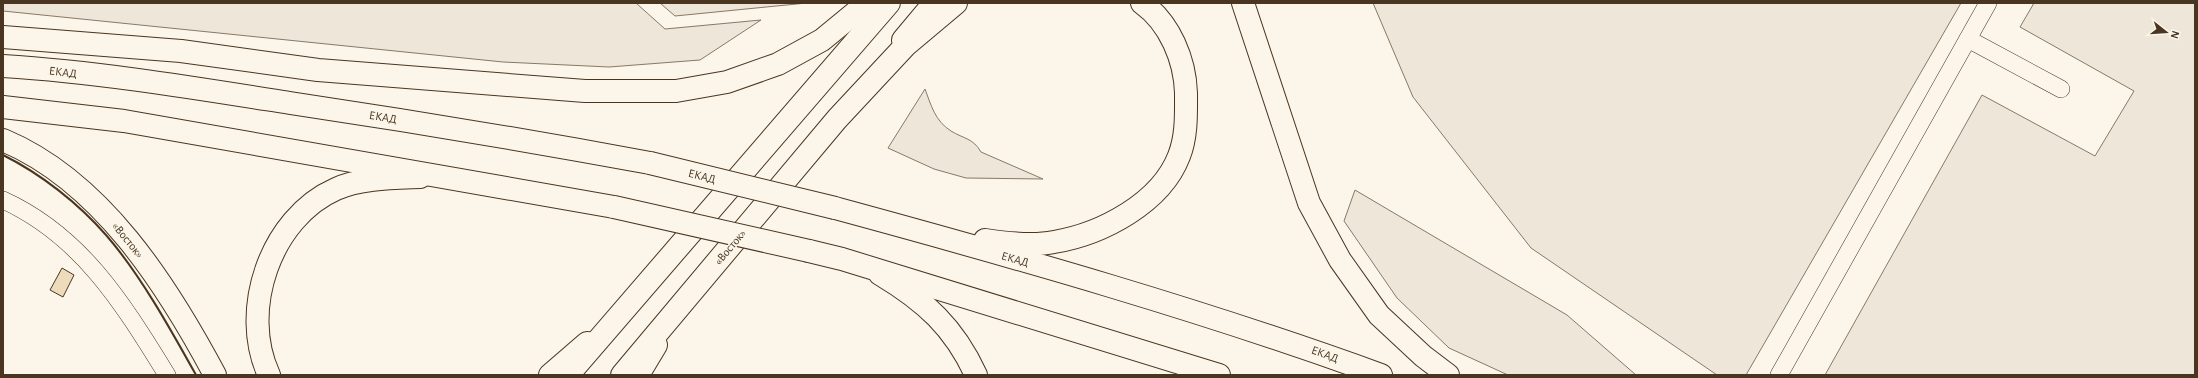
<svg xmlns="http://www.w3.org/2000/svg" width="2198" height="378" font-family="'Alegreya Sans',sans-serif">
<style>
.green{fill:#ede6d9;stroke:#887966}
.building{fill:#ecdcbc;stroke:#4a3520}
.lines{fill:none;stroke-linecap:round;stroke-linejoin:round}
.minor-casing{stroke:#4a3520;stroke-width:18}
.major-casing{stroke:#4a3520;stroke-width:24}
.highway-casing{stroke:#4a3520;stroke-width:24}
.minor{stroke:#fbf6e9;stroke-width:17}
.major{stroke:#fbf6e9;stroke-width:22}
.highway{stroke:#fbf6e9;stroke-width:22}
.highway-bridge-casing{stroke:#4a3520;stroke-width:24;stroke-linecap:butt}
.highway-bridge{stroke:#fbf6e9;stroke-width:22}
.wall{stroke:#4a3520;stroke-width:2}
.labels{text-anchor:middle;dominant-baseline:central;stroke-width:3;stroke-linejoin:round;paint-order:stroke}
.street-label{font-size:12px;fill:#4a3520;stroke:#fbf6e9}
</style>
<rect width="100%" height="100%" fill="#fbf6e9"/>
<g class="green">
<polygon points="3,3 636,3 665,29 761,20 700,60 609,67 503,62 3,11"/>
<polygon points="660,3 807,3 675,16"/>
<polygon points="1373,3 1961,3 1746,375 1717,375 1531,248 1413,97"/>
<polygon points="2034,3 2195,3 2195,375 1825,375 1982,95 2095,156 2134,91 2020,27"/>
<path d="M 925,89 C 931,105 935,121 951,131 C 964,139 973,138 981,152 L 1043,179 L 966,178 L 934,169 L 888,148 Z"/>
<polygon points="1355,190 1567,315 1636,375 1508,375 1449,348 1397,298 1344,221"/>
</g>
<polygon class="building" points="62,268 74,275 63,297 50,290"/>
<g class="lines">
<defs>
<g id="minor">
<polyline points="1968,39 2061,89"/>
<path d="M 3,200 C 82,236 123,304 167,375"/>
<polyline points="1779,375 1988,3"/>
</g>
<g id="major">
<polyline points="903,40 934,3"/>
<path d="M 880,274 C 925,301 954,327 976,375"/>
<path d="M 269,375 C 239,311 270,218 336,189 C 360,178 394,178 420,177"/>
<polyline points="550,375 587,343"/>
<polyline points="638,375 656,345"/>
</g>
<g id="highway">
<polyline points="1243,3 1309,203 1340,260 1379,315 1423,356 1448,375"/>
<polyline points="3,37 181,51 318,70 585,91 676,91 727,82 778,64 822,40 867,3"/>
<path d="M 3,66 C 99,72 195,88 290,103 C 411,121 531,141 650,163"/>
<polyline points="3,107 124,121 614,207"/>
<path d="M 3,140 C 101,181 167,285 215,375"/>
<path d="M 835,208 C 1019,258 1202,310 1381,375"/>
<path d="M 985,240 C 1005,243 1034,246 1054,242 C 1102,234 1161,203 1179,156 C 1187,136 1186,113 1186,93 C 1185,60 1170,23 1142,3"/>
<polyline points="809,251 842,259 1219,375"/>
<polyline points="568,375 889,3"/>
<polyline points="622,375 837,119 906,45 956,3"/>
</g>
</defs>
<use href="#minor" class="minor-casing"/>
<use href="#major" class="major-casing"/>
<use href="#highway" class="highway-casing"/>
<use href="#minor" class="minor"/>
<use href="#major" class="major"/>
<use href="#highway" class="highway"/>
<defs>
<g id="highway-bridge">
<polyline points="650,163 835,208"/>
<polyline points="614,207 809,251"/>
</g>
</defs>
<use href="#highway-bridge" class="highway-bridge-casing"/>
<use href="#highway-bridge" class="highway-bridge"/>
<path class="wall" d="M 3,155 C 41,174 78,203 106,235 C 140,274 171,330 196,375"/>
</g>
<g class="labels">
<g class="street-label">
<text transform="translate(63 72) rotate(7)">ЕКАД</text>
<text transform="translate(383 117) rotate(9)">ЕКАД</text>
<text transform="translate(702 176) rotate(14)">ЕКАД</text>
<text transform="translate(128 240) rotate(51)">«Восток»</text>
<text transform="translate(730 247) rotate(-50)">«Восток»</text>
<text transform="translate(1015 259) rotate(16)">ЕКАД</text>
<text transform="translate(1325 354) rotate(20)">ЕКАД</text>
</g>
</g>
<rect width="2198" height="378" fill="none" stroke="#4a3520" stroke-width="8"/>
<g transform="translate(2166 32) rotate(107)" stroke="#fbf6e9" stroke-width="3" paint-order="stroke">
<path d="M0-3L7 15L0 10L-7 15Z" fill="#4a3520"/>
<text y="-6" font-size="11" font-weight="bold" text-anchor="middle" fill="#4a3520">N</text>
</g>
</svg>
